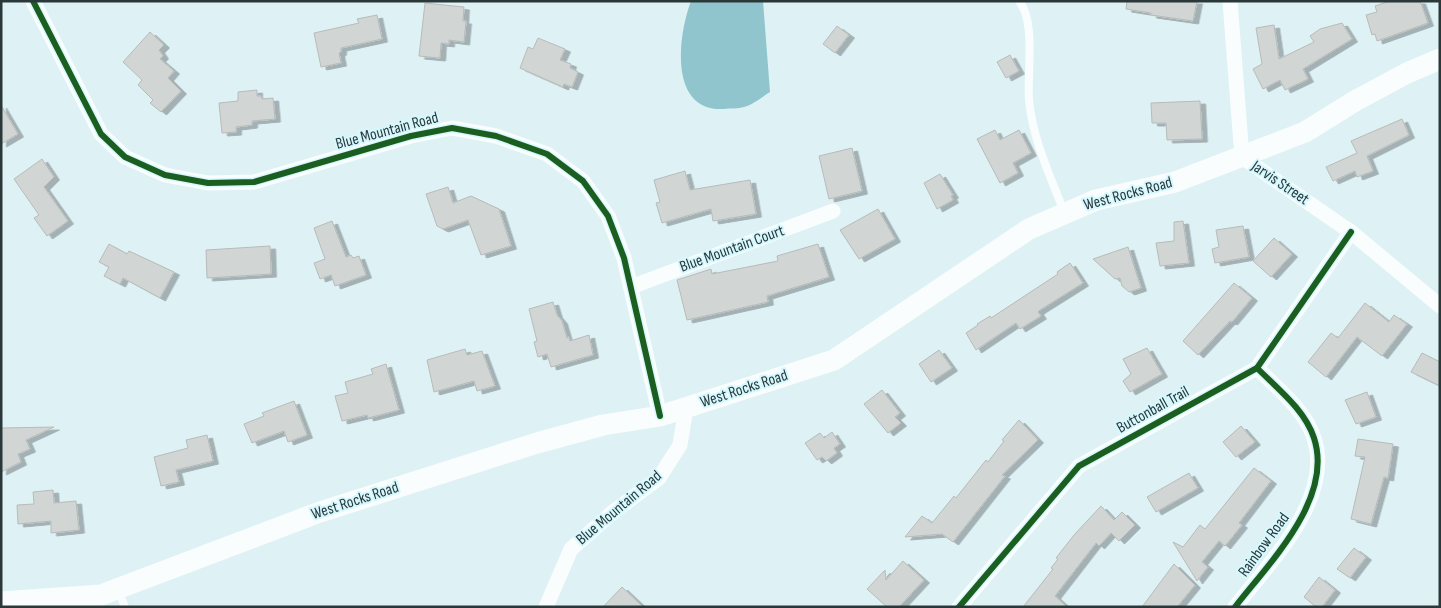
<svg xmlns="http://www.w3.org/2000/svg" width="1441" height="608" font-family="'Sofia Sans Condensed',sans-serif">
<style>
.water{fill:#90c5cd}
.building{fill:#d1d5d3;stroke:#b7bbb9;filter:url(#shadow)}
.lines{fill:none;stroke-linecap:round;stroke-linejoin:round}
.lane{stroke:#fafdfe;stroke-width:8}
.street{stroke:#fafdfe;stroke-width:15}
.secondary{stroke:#fafdfe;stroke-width:21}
.cycleway-casing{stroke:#d5f8fe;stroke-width:9}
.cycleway{stroke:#1b5e20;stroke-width:6}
.labels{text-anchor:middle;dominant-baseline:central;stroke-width:4;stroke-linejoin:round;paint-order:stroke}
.street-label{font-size:16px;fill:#2a383a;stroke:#d5f8fe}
</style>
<defs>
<filter id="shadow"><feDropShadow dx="5.5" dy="3" stdDeviation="0" flood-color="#0004"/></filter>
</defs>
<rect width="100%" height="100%" fill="#def2f5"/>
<path class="water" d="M 691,1 L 763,1 L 770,92 C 762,97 753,105 744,107 C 738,109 730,108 724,109 C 668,112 678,35 691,1 Z"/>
<g class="building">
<polygon points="1127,1 1197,1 1193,21 1151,15 1151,13 1126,9"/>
<polygon points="1390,1 1420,1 1428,23 1377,41 1375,34 1372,35 1366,15 1377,12 1375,6"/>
<polygon points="425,3 464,7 463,21 466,21 464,42 449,40 449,44 441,43 440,58 419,56"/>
<polygon points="377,15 382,39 341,48 341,52 339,53 341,63 321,67 314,33 359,23 357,19"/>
<polygon points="1342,23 1352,39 1303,69 1308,79 1285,90 1280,80 1263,89 1253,69 1262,64 1256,28 1274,25 1279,59 1314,42 1310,36 1320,29"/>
<polygon points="837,26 849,35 835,53 823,44"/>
<polygon points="150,32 164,45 159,50 163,56 160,59 174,71 168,78 181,91 161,112 150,103 153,100 138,85 142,80 123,62"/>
<polygon points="538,38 565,49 560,60 571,64 570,68 578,72 572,87 564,84 563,87 520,68 528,47 533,49"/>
<polygon points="1010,55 1019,71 1006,78 997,62"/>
<polygon points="257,90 257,96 261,96 262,99 273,98 275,119 252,121 252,125 236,127 236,132 222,133 219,103 238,101 238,92"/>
<polygon points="1200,101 1202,139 1167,140 1166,123 1152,123 1151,103"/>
<polygon points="1,105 18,134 1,144"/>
<polygon points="1402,119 1409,135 1367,156 1373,171 1357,177 1355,171 1333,181 1326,167 1357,153 1351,141"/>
<polygon points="995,130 1000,140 1019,130 1031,153 1013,163 1018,173 1000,183 977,139"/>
<polygon points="852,148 862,191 829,199 819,156"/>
<polygon points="42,159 54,177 44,187 68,221 47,236 34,218 39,215 14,179"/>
<polygon points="685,171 690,190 750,180 756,214 713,221 711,209 662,223 656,203 660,202 654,180"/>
<polygon points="940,174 953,195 951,196 953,200 937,209 924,183"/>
<polygon points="448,187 453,203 471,196 499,209 511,246 481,255 468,220 443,229 437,226 426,194"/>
<polygon points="878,209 895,239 859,259 840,230"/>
<polygon points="332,221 346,257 351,255 353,258 359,256 366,275 335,286 331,275 320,279 314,263 325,259 314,228"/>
<polygon points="1183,221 1189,263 1160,266 1156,243 1174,241 1174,222"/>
<polygon points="1243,226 1249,257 1215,263 1212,249 1219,247 1216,230"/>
<polygon points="1274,238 1292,254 1271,277 1253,261"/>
<polygon points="109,244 127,254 129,251 174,272 160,298 123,278 120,284 104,276 109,267 99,262"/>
<polygon points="818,244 829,277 767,296 768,302 687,320 677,280 711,269 712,274 778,261 777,256"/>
<polygon points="270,246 271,274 207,278 206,250"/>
<polygon points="1128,247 1141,288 1129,292 1122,286 1120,278 1115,279 1093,259"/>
<polygon points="1070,263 1083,283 1040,310 1038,312 1041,316 1020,329 1016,323 976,350 966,333 978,325 977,324 990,316 991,318 1058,274 1057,272"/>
<polygon points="1234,283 1252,298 1232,322 1230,321 1198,355 1183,341"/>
<polygon points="553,302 557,315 562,321 567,338 569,337 570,341 589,335 593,355 551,367 547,354 538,357 534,342 537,341 529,309"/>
<polygon points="1365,303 1389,322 1394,315 1407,324 1382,356 1357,337 1326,377 1308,362 1331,333 1338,338"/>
<polygon points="1147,348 1162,374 1130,392 1123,381 1131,374 1123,359"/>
<polygon points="465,349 467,355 482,351 495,386 477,391 474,381 434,392 427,360"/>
<polygon points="939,350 952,368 931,382 919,364"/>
<polygon points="1422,353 1440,362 1440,386 1411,372"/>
<polygon points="386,364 399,410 368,418 367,415 342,421 335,396 348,393 345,382 373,374 371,369"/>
<polygon points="882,390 900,413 895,417 901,423 888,433 864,404"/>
<polygon points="1367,392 1376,417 1356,424 1345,400"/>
<polygon points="294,401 307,435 288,442 284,431 252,443 244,424 264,416 262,413"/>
<polygon points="1019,420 1038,440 1002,475 1005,476 953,542 942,534 905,537 922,516 932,523 954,496 956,498 986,460 988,462 1004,441 1002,440"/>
<polygon points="1241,426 1255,442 1236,457 1223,442"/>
<polygon points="54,427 26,440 30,449 18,454 21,462 1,472 1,428"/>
<polygon points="832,432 840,444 834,448 837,453 826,461 822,457 817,460 805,443 820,433 824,438"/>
<polygon points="207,435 213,461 176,470 179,482 161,486 154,457 188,448 186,440"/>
<polygon points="1358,439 1393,444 1388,478 1384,477 1371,524 1351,519 1365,457 1355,456"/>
<polygon points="1254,468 1271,481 1239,523 1242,525 1225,546 1219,541 1202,562 1208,567 1197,581 1173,542 1183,547 1200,525 1205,529"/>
<polygon points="1189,473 1198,488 1156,512 1147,497"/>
<polygon points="53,490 54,503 76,501 79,530 51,533 51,521 18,524 17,505 34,504 33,492"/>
<polygon points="1101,506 1114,520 1122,512 1135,525 1119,541 1111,533 1099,546 1096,543 1055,596 1067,607 1023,607 1053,569 1051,568 1058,559 1056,558 1074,535"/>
<polygon points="1354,548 1366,557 1350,578 1337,569"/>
<polygon points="903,561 924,580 899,607 887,607 867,589 885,570 886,580"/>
<polygon points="1174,564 1195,585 1177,607 1142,607"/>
<polygon points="1319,577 1335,590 1322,607 1316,607 1304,597"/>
<polygon points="622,587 643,607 603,607"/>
</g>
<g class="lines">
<g class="lane">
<path d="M 1019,1 C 1036,21 1027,73 1029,99 C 1032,138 1050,175 1064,212"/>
<polyline points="118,590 125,607"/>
</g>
<g class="street">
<polyline points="33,1 101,134 125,157 165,175 208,183 254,182 411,136 452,128 496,136 547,154 583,181 608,216 624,258 660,416"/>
<polyline points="1230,1 1242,157 1351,232 1440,306"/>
<polyline points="631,287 833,211"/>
<polyline points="546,607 571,549 613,512 659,478 680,445 686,408"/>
<polyline points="959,607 1079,466 1257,368 1351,232"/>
<path d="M 1235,607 C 1269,563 1334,499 1314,438 C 1305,410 1278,389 1257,368"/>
</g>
<polyline class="secondary" points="1,602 101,595 320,512 537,443 603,425 660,416 834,360 1029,229 1096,200 1175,182 1305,132 1355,101 1407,73 1440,59"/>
<defs>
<g id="cycleway">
<polyline points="33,1 101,134 125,157 165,175 208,183 254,182 411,136 452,128 496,136 547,154 583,181 608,216 624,258 660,416"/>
<polyline points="959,607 1079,466 1257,368 1351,232"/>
<path d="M 1235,607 C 1269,563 1334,499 1314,438 C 1305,410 1278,389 1257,368"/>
</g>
</defs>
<use href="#cycleway" class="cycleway-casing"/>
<use href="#cycleway" class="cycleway"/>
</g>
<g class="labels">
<g class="street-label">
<text transform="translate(387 131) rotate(-15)">Blue Mountain Road</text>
<text transform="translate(1280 183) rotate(34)">Jarvis Street</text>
<text transform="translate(1128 194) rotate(-15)">West Rocks Road</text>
<text transform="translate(732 249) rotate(-20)">Blue Mountain Court</text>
<text transform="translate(744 389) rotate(-18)">West Rocks Road</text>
<text transform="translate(1153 410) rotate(-29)">Buttonball Trail</text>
<text transform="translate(355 501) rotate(-18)">West Rocks Road</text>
<text transform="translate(619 508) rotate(-40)">Blue Mountain Road</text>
<text transform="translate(1264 545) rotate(-54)">Rainbow Road</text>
</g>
</g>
<rect width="1441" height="608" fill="none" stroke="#2a383a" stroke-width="5"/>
</svg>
